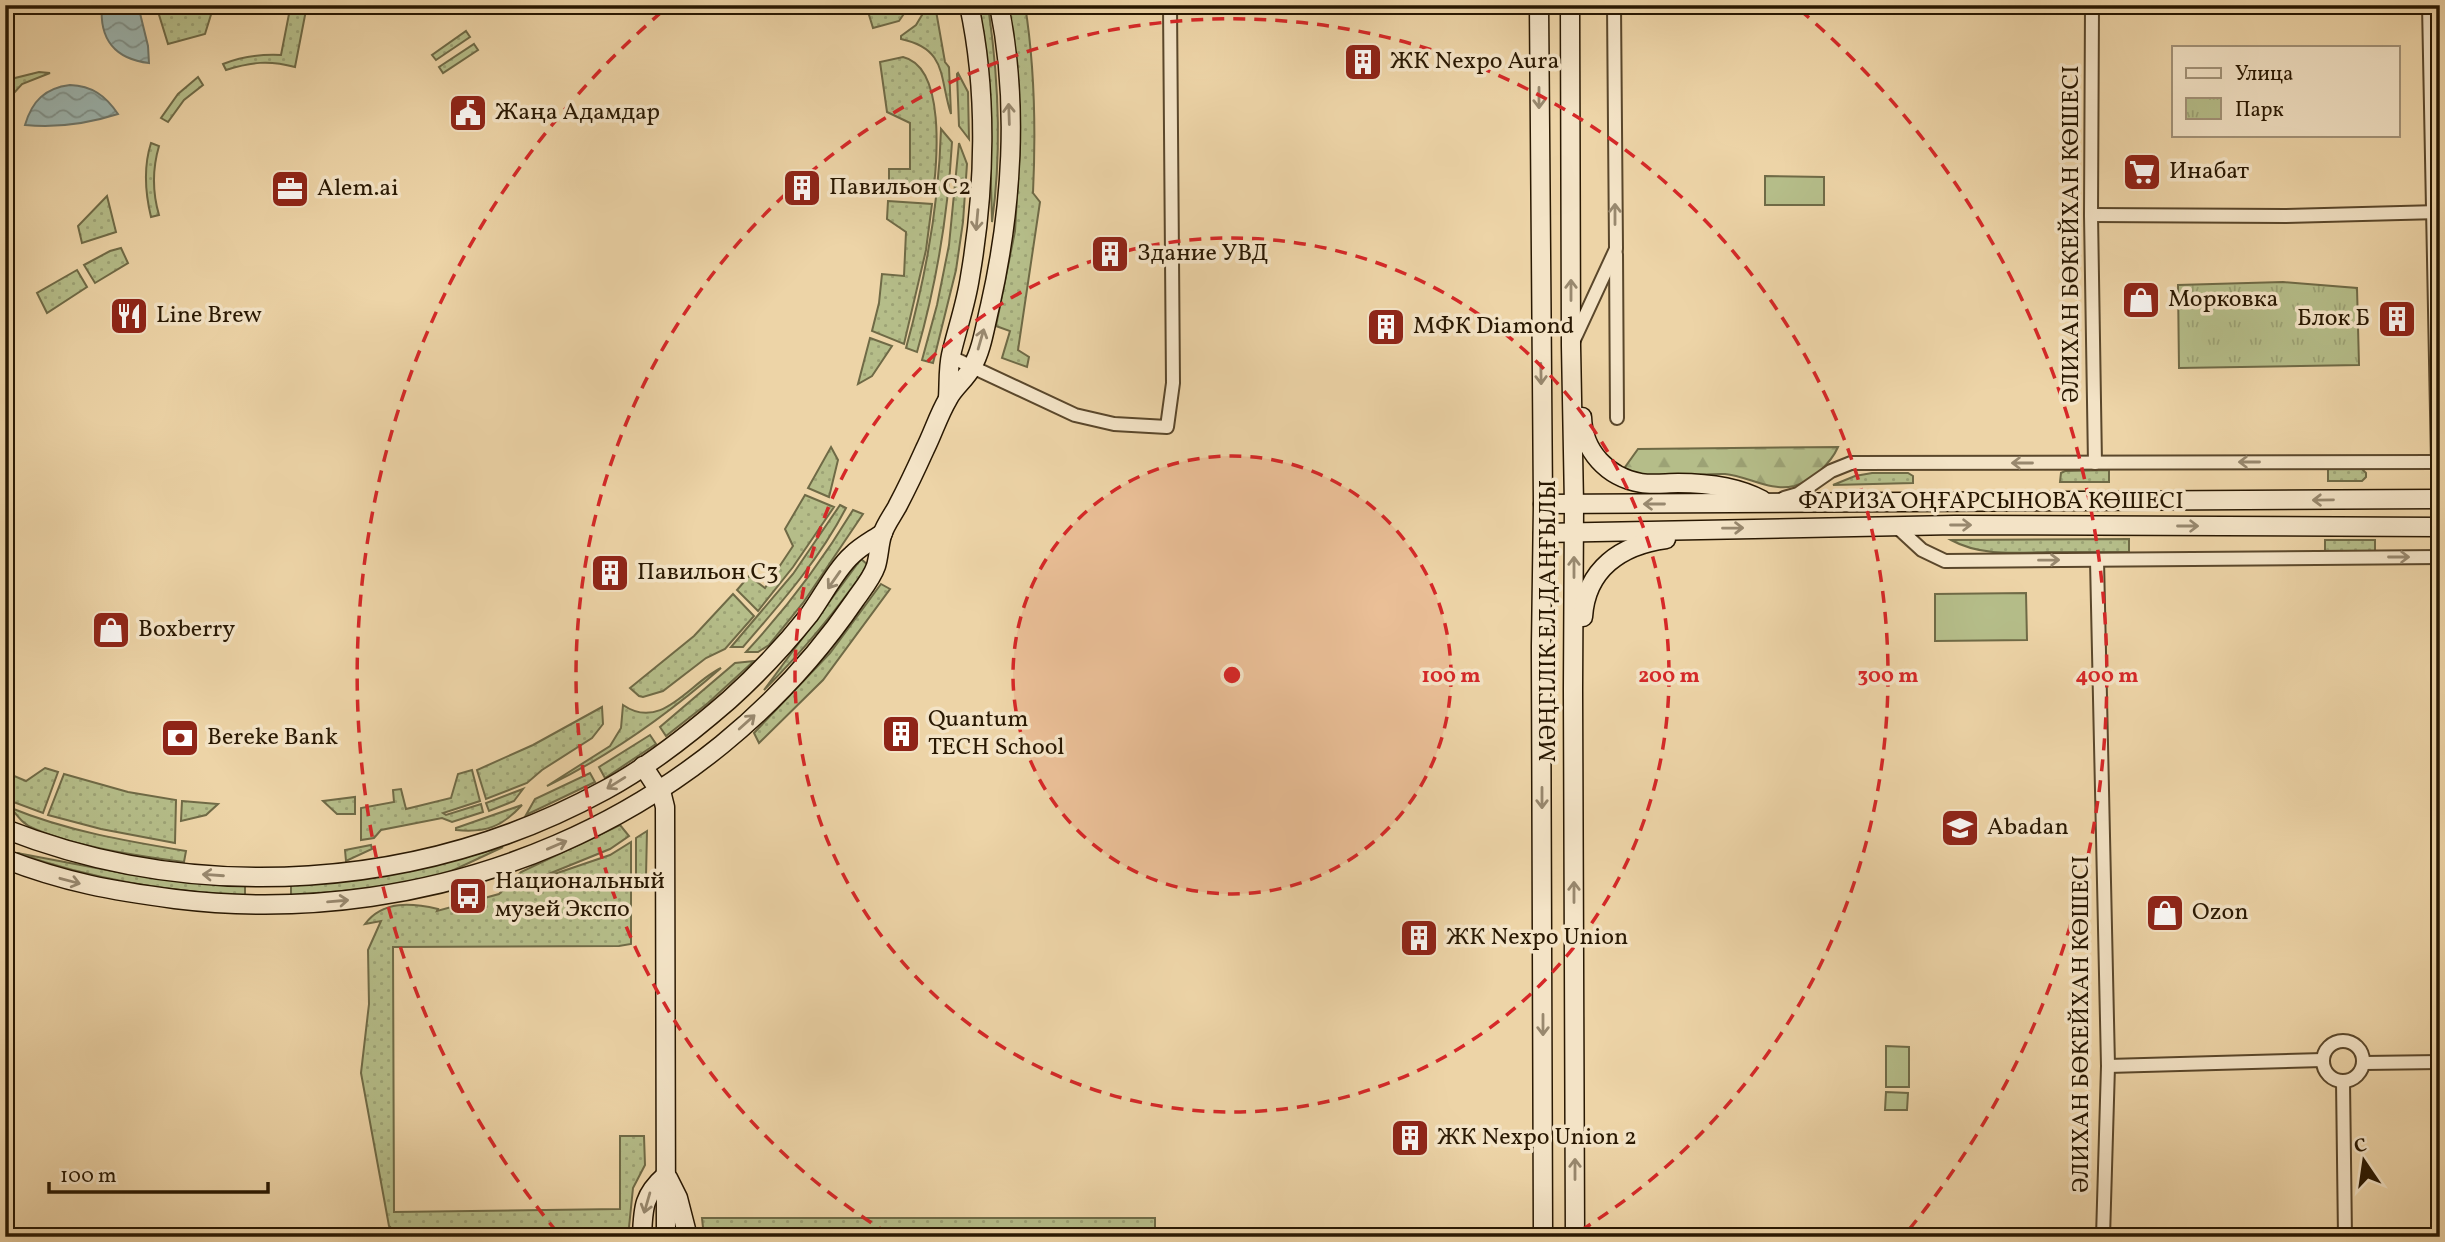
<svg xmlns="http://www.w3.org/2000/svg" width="2445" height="1242" font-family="Vollkorn,serif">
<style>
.grass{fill:url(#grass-dots);stroke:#6f6a46;stroke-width:2}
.forest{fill:url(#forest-firs);stroke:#6f6a46;stroke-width:2}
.park{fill:url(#park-tufts);stroke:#6f6a46;stroke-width:2}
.pitch{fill:#b5bd89;stroke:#6f6a46;stroke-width:2}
.water{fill:url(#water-waves);stroke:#6e776b;stroke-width:2}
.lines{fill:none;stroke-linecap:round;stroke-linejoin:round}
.street-casing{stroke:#5a472b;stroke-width:16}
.secondary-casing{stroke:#291802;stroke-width:21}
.street{stroke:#f3e3c6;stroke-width:12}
.secondary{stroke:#f3e3c6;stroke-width:18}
.oneway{stroke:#98886e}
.ring{fill:none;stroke:#d62828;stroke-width:3.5;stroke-dasharray:12 9}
.labels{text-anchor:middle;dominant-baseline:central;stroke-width:7;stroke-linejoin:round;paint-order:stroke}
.poi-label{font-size:24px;fill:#291802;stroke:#f3e3c6;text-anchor:start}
.street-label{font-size:24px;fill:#291802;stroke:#f3e3c6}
.centre{fill:#d62828;stroke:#f3e3c6;stroke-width:3.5}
.ring-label{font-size:21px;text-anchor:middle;font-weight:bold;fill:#d62828;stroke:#f3e3c6;stroke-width:7;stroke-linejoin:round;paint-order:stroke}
</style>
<defs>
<pattern id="grass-dots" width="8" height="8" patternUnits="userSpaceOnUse" patternTransform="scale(1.75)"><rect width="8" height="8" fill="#b5bd89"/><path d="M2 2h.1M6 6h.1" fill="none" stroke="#9ca275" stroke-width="1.8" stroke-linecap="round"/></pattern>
<pattern id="forest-firs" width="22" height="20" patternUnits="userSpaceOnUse" patternTransform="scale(1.75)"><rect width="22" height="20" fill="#b5bd89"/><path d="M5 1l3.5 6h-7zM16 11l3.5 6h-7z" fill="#9ca275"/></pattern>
<pattern id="park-tufts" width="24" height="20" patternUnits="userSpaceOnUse" patternTransform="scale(1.75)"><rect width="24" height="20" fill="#b5bd89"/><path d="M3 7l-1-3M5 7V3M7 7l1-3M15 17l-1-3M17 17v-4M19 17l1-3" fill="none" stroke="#9ca275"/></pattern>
<pattern id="water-waves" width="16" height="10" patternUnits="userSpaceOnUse" patternTransform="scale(1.75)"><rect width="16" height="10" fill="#9cb6b1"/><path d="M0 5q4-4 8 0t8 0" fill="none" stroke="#7f938e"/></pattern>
</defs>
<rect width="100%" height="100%" fill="#edd4a7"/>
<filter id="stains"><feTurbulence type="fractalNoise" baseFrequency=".00286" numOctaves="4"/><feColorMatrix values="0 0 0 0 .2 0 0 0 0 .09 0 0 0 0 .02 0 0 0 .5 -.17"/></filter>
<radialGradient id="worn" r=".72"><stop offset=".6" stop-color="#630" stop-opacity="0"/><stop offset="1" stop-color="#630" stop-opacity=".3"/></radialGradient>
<g class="grass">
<polygon points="156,5 214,5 205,34 168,44"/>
<path d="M 273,5 L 307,5 L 295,67 C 269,60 251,62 226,70 L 223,64 C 243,56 260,54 281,55 L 289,14 L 273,13 Z"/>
<polygon points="866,5 910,5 899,21 873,28"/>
<path d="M 928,5 L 935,5 L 945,62 L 949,67 L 951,114 C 939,78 948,49 901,39 L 901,36 L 916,25 Z"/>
<path d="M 979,5 L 988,5 L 989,13 C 999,84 1002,151 992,222 L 988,71 Z"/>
<path d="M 1008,5 L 1025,5 C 1035,68 1036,129 1033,193 L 1040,202 L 1018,350 L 1029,357 L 1027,367 L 1002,358 L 1010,331 L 996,326 L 1015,231 L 1020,147 L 1014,38 Z"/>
<polygon points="466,31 470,37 436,60 432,55"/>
<polygon points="474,44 478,50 443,73 439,67"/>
<path d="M 903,57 C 946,67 937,162 933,195 L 889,193 L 889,169 L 910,169 L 910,123 L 887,112 L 880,62 Z"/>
<polygon points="39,72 50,73 22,84 5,103 5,85 15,78"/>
<polygon points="958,73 968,92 969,139 959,126 957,74"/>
<polygon points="198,77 203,85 184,100 168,122 161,118 178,94"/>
<path d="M 941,129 L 952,142 C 948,214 937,282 917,352 L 906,348 C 926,276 939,204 941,129 Z"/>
<path d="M 151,143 L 159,146 C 152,170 152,191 159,215 L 151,217 C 145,192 143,168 151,143 Z"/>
<polygon points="959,143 967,164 963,222 956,270 933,363 922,360 937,305 949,245"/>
<polygon points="107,196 116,232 82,243 78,226"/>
<polygon points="888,201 932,204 926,250 904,344 872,331 879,303 882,274 904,276 906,232 887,219"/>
<polygon points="121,248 128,263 95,283 84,265 110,251"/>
<polygon points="77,270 87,287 47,313 37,293"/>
<polygon points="870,338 892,346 872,376 858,384"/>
<polygon points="831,447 838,460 829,497 808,488"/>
<polygon points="2328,469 2362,469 2366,473 2366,477 2362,481 2328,481"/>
<polygon points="2109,470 2109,482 2060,482 2061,473 2065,471"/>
<polygon points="1872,473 1908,473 1913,476 1913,483 1833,485 1855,476"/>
<polygon points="805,495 834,507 793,567 758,611 737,590 749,576 765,588 793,546 785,529"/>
<path d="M 840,505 L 846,508 C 819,560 781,603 743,647 L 731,647 L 793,574 Z"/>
<path d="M 853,510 L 863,514 L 803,603 L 769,645 L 758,652 L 746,652 C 787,608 822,561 853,510 Z"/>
<path d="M 2129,539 L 2129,552 C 2102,552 2074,552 2047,552 C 2014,553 1980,556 1951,540 Z"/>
<rect x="2325" y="540" width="50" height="12"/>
<path d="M 861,559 L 868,565 C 837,610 803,651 764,690 Z"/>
<polygon points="881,584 890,589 823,680 759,743 754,733 830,653"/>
<polygon points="733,594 754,616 725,649 706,658 663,691 643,697 639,696 630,688 694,636"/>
<polygon points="754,661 708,703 666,736 660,727 735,663"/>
<path d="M 721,668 C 667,715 612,755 547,786 L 610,746 L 621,728 L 623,705 C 662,732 690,682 721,668 Z"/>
<polygon points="602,707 603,724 592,738 542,770 527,783 486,799 477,770 533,745"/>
<polygon points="650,735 656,744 605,778 599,767"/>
<polygon points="45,768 58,772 43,813 8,800 5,772 26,781"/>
<polygon points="472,770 480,801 443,813 446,815 481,804 483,812 452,822 442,818 381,830 374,838 361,840 361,808 394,802 393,790 401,789 406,809 451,798 458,774"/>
<polygon points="590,773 595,782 526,815 535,799"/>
<polygon points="64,774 128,792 176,800 175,843 101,829 48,815"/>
<polygon points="523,789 514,801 489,811 486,803"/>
<polygon points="355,797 355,814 337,814 323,801"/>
<polygon points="182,801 218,804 206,815 181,821"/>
<path d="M 522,805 C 502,827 485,833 456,830 L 456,828 Z"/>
<path d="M 11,808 C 67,831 126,841 186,851 L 184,862 C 138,856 77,847 35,829 C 24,825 18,817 11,808 Z"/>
<path d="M 620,825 L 629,836 L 610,849 L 519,886 L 610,855 L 631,842 L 631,944 L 619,946 L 393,947 L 394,1212 L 620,1209 L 620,1136 L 644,1136 L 645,1165 L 633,1188 L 628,1237 L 400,1237 L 389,1226 L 361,1073 L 369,1004 L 368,950 L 381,921 L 365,924 C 383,900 412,903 438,909 L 437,911 L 499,894 L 521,872 Z"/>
<polygon points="647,831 646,877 644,882 636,884 636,838"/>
<polygon points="371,845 372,849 346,861 345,850"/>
<polygon points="503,847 443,875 382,887 291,896 291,884 378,875 435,865"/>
<path d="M 17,853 L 128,874 L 202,882 L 245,883 L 245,896 C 163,890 94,880 17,853 Z"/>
<polygon points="702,1218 1155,1218 1155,1237 704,1237"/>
</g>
<path class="forest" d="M 1838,447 C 1831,463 1812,481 1794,486 C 1770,492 1748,476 1725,474 C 1699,473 1644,482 1623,470 L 1638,449 Z"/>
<polygon class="park" points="2283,282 2357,288 2359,365 2179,368 2178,285"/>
<g class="pitch">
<polygon points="1765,176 1824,177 1824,205 1765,205"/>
<polygon points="2026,593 2027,640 1935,641 1935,594"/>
<polygon points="1886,1046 1909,1047 1909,1087 1886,1087"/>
<polygon points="1886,1092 1908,1093 1907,1110 1885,1110"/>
</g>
<g class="water">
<path d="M 102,5 L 138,5 L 148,46 L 149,63 C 115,59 99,39 102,5 Z"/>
<path d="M 70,85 C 92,86 105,95 118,114 C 87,124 57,128 25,125 C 32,101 45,88 70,85 Z"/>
</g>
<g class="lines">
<defs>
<g id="street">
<polyline points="2092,5 2091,215 2095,463"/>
<polyline points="2429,5 2438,462"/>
<polyline points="2091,215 2285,216 2439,212"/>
<polyline points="1616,254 1617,418"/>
<polyline points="1573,342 1616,249 1614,5"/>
<polyline points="951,357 1075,415 1114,424 1167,427 1173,383 1170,5"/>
<polyline points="1784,498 1798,494 1831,471 1851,463 2440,462"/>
<polyline points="1896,526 1922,550 1945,561 2440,557"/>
<polyline points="2097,560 2108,1066 2103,1237"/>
<circle cx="2343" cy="1061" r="20"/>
<polyline points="2364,1063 2440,1062"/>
<polyline points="2108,1066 2323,1060"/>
<polyline points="2343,1081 2345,1237"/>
</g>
<g id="secondary">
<polyline points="1539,5 1543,504 1541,647 1543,1237"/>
<polyline points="1570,5 1571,346 1574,504 1573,690 1575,1237"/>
<path d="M 948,398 C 949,384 948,368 951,355 C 957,329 966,304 970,277 C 985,190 988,92 969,5"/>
<path d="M 1582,417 C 1583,451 1607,477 1641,483 C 1653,485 1666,483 1678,483 C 1705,483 1738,487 1762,500"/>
<polyline points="1543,504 2440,499"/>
<polyline points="1543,533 1955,525 2440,527"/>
<path d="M 1583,617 C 1586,569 1621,545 1666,539"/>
<polyline points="643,766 662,795 665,807 666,1237"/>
<path d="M 5,829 C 199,905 422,890 605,790 C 650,766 691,733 729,700 C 758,674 785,645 809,615 C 822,597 837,568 852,555 C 861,546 873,540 883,533"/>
<path d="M 5,859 C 64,882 113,891 175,899 C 438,931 704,821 855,600 C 862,590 872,578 876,566 C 879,556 879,545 882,535 C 885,525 892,516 897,507 C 907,488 916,469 925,449 C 933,433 939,414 948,399 C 954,387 966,379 972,367 C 982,350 985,326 990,306 C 1012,209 1019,103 999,5"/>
<polyline points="668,1178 678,1198 688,1237"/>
<path d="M 642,1237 C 643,1208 643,1195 666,1175"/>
</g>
</defs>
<use href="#street" class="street-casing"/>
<use href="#secondary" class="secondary-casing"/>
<use href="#street" class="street"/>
<use href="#secondary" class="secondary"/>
</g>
<defs><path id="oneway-shaft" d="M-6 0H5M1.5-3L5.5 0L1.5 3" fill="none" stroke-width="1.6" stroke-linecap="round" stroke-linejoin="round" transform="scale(1.75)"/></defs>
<g class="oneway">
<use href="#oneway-shaft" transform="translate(1539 98) rotate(90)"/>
<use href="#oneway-shaft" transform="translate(1009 114) rotate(-92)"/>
<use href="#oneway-shaft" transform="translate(1615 214) rotate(-90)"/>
<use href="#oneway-shaft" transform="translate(977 220) rotate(95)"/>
<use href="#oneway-shaft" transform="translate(1571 290) rotate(-90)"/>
<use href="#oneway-shaft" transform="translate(981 339) rotate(-74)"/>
<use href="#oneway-shaft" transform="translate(1541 374) rotate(89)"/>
<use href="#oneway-shaft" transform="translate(2249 462) rotate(180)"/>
<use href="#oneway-shaft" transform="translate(2022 463) rotate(180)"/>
<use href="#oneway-shaft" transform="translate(2323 500) rotate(179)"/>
<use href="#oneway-shaft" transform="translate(1654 504) rotate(180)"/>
<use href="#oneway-shaft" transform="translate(1961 525)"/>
<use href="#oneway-shaft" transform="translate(2188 526)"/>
<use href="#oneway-shaft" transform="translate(1733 528) rotate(-1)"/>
<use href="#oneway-shaft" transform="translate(2399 557)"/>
<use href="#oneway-shaft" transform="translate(2049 560) rotate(-1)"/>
<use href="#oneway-shaft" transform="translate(1574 567) rotate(-90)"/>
<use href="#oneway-shaft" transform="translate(834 580) rotate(125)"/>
<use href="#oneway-shaft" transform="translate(747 722) rotate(-42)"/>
<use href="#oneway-shaft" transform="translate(616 783) rotate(148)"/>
<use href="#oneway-shaft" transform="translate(1542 798) rotate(90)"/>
<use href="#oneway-shaft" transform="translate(557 845) rotate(-23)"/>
<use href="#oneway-shaft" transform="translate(213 875) rotate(-176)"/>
<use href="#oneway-shaft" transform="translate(70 881) rotate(15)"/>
<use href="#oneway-shaft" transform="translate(1574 892) rotate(-90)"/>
<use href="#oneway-shaft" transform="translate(338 901) rotate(-5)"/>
<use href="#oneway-shaft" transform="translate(1543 1025) rotate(90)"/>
<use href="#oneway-shaft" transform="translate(1575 1169) rotate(-90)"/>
<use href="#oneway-shaft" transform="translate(647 1203) rotate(106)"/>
</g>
<circle cx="1232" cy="675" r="219" fill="#d62828" fill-opacity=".12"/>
<g class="ring">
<circle cx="1232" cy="675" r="219"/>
<circle cx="1232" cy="675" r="437"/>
<path d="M889 1234A656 656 0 1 1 1575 1234"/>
<path d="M557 1232A875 875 0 0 1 664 10M1800 10A875 875 0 0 1 1907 1232"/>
</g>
<defs>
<symbol id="building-square" viewBox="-11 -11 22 22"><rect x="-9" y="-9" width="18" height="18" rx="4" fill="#8f2418" stroke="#f3e3c6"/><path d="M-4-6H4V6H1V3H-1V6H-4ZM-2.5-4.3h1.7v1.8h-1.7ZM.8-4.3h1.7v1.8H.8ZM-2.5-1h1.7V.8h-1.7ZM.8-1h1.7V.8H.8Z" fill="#fff"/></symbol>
<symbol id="civic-square" viewBox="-11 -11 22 22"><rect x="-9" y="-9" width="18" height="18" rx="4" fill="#8f2418" stroke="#f3e3c6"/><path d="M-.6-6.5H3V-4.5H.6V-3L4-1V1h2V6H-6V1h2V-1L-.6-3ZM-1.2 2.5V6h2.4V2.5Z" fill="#fff"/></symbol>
<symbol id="supermarket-square" viewBox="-11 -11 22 22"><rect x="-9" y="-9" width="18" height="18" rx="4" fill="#8f2418" stroke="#f3e3c6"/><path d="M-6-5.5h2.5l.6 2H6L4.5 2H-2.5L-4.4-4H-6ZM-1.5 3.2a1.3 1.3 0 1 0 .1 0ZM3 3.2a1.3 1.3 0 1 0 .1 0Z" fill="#fff"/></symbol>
<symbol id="office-square" viewBox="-11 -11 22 22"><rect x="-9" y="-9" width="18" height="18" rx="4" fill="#8f2418" stroke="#f3e3c6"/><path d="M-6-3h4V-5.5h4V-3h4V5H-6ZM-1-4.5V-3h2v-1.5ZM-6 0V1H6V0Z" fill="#fff"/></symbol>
<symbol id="shop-square" viewBox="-11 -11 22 22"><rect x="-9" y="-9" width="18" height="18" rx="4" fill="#8f2418" stroke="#f3e3c6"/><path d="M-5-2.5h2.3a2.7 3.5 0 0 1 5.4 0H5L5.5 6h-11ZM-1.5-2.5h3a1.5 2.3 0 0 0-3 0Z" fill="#fff"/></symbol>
<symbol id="restaurant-square" viewBox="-11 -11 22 22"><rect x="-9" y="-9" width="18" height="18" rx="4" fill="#8f2418" stroke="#f3e3c6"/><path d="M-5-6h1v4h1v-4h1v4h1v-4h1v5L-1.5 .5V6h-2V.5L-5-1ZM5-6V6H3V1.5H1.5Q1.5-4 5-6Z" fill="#fff"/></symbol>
<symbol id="bank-square" viewBox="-11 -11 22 22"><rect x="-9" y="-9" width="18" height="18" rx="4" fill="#8f2418" stroke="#f3e3c6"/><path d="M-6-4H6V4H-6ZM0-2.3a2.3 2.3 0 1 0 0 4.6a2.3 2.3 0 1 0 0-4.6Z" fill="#fff"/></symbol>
<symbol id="school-square" viewBox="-11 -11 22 22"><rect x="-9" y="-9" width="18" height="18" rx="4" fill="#8f2418" stroke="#f3e3c6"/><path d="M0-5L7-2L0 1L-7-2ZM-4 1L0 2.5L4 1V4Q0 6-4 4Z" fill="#fff"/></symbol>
<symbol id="bus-square" viewBox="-11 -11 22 22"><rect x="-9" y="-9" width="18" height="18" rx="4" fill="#8f2418" stroke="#f3e3c6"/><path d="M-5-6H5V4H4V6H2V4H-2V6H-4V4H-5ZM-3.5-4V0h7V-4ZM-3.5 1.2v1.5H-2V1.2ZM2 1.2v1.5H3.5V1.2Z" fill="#fff"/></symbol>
</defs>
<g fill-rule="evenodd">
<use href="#building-square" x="1341" y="40" width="44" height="44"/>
<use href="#civic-square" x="446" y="91" width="44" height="44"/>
<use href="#supermarket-square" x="2120" y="150" width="44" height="44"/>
<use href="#building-square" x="780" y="166" width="44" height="44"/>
<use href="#office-square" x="268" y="167" width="44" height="44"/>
<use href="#building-square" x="1088" y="232" width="44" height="44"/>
<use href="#shop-square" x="2119" y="278" width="44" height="44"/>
<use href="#restaurant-square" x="107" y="294" width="44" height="44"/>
<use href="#building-square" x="2375" y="297" width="44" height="44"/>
<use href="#building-square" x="1364" y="305" width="44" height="44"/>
<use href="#building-square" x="588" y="551" width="44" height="44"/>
<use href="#shop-square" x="89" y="608" width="44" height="44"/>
<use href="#building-square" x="879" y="712" width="44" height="44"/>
<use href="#bank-square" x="158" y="716" width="44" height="44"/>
<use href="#school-square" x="1938" y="806" width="44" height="44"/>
<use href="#bus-square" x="446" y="874" width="44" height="44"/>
<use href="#shop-square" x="2143" y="891" width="44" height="44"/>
<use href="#building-square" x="1397" y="916" width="44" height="44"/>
<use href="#building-square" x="1388" y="1116" width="44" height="44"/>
</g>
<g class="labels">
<g class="poi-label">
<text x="1390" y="62">ЖК Nexpo Aura</text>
<text x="495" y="113">Жаңа Адамдар</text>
<text x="2169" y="172">Инабат</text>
<text x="829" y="188">Павильон С2</text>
<text x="317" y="189">Alem.ai</text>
<text x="1137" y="254">Здание УВД</text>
<text x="2168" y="300">Морковка</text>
<text x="156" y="316">Line Brew</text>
<text x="2370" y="319" text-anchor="end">Блок Б</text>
<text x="1413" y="327">МФК Diamond</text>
<text x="637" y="573">Павильон С3</text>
<text x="138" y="630">Boxberry</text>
<text x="928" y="720">Quantum<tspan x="928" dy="28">TECH School</tspan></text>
<text x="207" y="738">Bereke Bank</text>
<text x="1987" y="828">Abadan</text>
<text x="495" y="882">Национальный<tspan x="495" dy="28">музей Экспо</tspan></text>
<text x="2192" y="913">Ozon</text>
<text x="1446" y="938">ЖК Nexpo Union</text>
<text x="1437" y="1138">ЖК Nexpo Union 2</text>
</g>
<g class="street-label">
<text transform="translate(2072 234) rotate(-90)">ӘЛИХАН БӨКЕЙХАН КӨШЕСІ</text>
<text x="1991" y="502">ФАРИЗА ОҢҒАРСЫНОВА КӨШЕСІ</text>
<text transform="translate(1549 621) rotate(-90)">МӘҢГІЛІК ЕЛ ДАҢҒЫЛЫ</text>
<text transform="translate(2082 1024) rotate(-90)">ӘЛИХАН БӨКЕЙХАН КӨШЕСІ</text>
</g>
</g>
<circle cx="1232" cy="675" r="10" class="centre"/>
<g class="ring-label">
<text x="1451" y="682">100 m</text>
<text x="1669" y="682">200 m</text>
<text x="1888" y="682">300 m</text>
<text x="2107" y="682">400 m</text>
</g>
<rect width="2445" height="1242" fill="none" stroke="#edd4a7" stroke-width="28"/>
<rect x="7" y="7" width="2431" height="1228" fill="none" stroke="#291802" stroke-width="3.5"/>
<rect x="14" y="14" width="2417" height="1214" fill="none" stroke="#291802" stroke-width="2"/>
<rect x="2172" y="46" width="228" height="91" fill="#f3e3c6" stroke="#a29278" stroke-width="2"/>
<rect x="2186" y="68" width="35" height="10" fill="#f3e3c6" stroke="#a29278" stroke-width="2"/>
<text x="2235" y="80" font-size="21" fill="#291802">Улица</text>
<rect x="2186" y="98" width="35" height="21" fill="url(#park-tufts)" stroke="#a29278" stroke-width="2"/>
<text x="2235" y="116" font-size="21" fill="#291802">Парк</text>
<g transform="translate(2364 1161) rotate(347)" stroke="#f3e3c6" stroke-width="5" paint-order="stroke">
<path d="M0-5L12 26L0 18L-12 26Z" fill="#291802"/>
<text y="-10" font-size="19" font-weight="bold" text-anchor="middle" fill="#291802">С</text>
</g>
<path d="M49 1182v10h219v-10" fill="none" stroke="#291802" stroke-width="3.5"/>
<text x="60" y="1182" font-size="21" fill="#291802" stroke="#f3e3c6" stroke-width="5" paint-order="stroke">100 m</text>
<rect width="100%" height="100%" filter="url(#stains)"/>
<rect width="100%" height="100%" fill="url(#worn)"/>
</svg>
